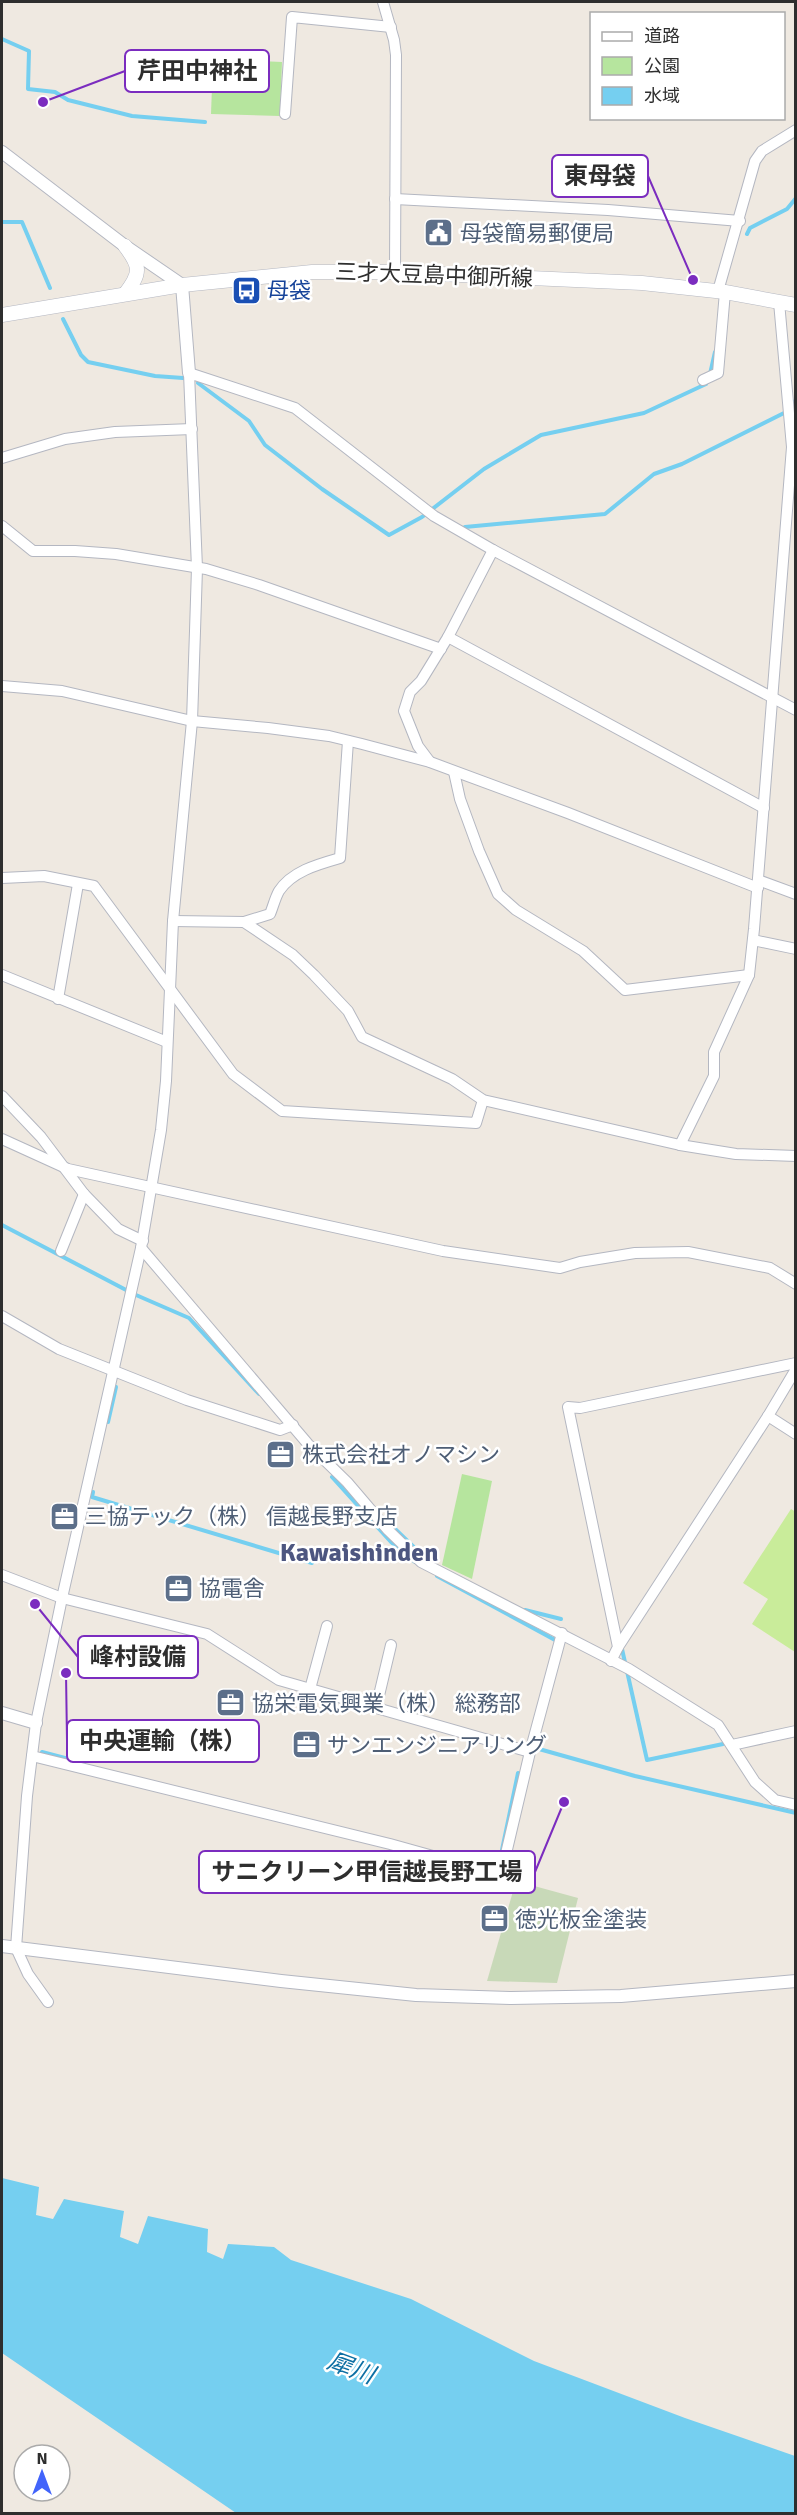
<svg xmlns="http://www.w3.org/2000/svg" width="797" height="2515" font-family="Signika,'Noto Sans JP',sans-serif">
<style>
.green{fill:#b6e59e}
.cemetery{fill:#c8d9b8}
.pitch{fill:#c9ec9a}
.water{fill:#75cff0}
.lines{fill:none;stroke-linecap:round;stroke-linejoin:round}
.stream{stroke:#75cff0;stroke-width:4}
.minor-casing{stroke:#b4b7c1;stroke-width:12}
.tertiary-casing{stroke:#b4b7c1;stroke-width:14}
.secondary-casing{stroke:#b4b7c1;stroke-width:15}
.minor{stroke:#fff;stroke-width:10}
.tertiary{stroke:#fff;stroke-width:12}
.secondary{stroke:#fff;stroke-width:14}
.labels{text-anchor:middle;dominant-baseline:central;stroke-width:5;stroke-linejoin:round;paint-order:stroke}
.service-label{font-size:22px;fill:#4e5e75;stroke:#fff;text-anchor:start}
.street-label{font-size:22px;fill:#2e2e2e;stroke:#fff}
.transit-label{font-size:22px;fill:#164399;stroke:#fff;text-anchor:start}
.water-label{font-size:24px;font-style:italic;fill:#0d6fa3;stroke:#fff}
.quarter-label{font-size:26px;font-weight:bold;fill:#4d5680;stroke:#fff}
.leader{fill:none;stroke:#7b2cbf;stroke-width:2}
.callout-dot{fill:#7b2cbf;stroke:#fff;stroke-width:2}
.callout{fill:#fff;stroke:#7b2cbf;stroke-width:2}
.callout-label{font-size:24px;text-anchor:middle;font-weight:bold;fill:#2e2e2e}
</style>
<rect width="100%" height="100%" fill="#efe9e1"/>
<g class="green">
<polygon points="213,59 282,62 280,116 211,114"/>
<polygon points="462,1474 492,1481 472,1579 442,1565"/>
</g>
<polygon class="cemetery" points="516,1881 578,1898 557,1983 487,1981"/>
<polygon class="pitch" points="791,1509 796,1512 795,1652 752,1624 768,1599 743,1583"/>
<polygon class="water" points="2,2178 39,2187 36,2215 53,2219 64,2199 124,2211 120,2237 138,2244 148,2216 208,2229 207,2252 223,2259 228,2244 274,2247 291,2260 411,2299 534,2361 685,2418 795,2456 795,2513 236,2513 2,2353"/>
<g class="lines">
<g class="stream">
<polyline points="2,39 29,51 28,89 55,92 68,100 132,116 205,122"/>
<polyline points="2,222 22,222 50,288"/>
<polyline points="747,234 750,228 787,209 796,198"/>
<polyline points="63,319 81,355 88,362 155,376 183,378"/>
<polyline points="710,374 715,352"/>
<polyline points="198,383 249,421 265,445 322,489 389,535 422,517 484,469 541,435 644,413 706,384"/>
<polyline points="792,404 796,400"/>
<polyline points="465,527 605,514 654,474 682,464 784,413"/>
<polyline points="2,1225 128,1291"/>
<polyline points="136,1295 189,1318 259,1394"/>
<polyline points="108,1422 116,1387"/>
<polyline points="332,1477 391,1542 415,1562"/>
<polyline points="93,1492 92,1497 312,1563"/>
<polyline points="393,1527 419,1552"/>
<polyline points="437,1576 555,1640"/>
<polyline points="525,1610 561,1619"/>
<polyline points="622,1649 647,1760 723,1744"/>
<polyline points="539,1749 635,1776 796,1813"/>
<polyline points="42,1752 84,1763"/>
<polyline points="502,1850 518,1773"/>
<polyline points="463,1859 486,1864"/>
</g>
<defs>
<g id="minor">
<polyline points="383,2 394,40 396,55 395,272"/>
<polyline points="285,114 292,17 391,27"/>
<polyline points="395,199 608,210 740,221"/>
<polyline points="718,291 755,161 762,151 796,130"/>
<polyline points="703,380 718,373 725,292"/>
<polyline points="2,458 65,439 115,432 192,429"/>
<polyline points="2,526 33,551 75,551 116,554 206,569 259,585 441,649"/>
<polyline points="448,637 764,808"/>
<polyline points="2,686 62,691 192,721 268,728 329,736 362,744 430,762 568,813 758,888"/>
<polyline points="430,762 418,746 404,711 410,692 421,681 448,637 493,550"/>
<polyline points="454,772 460,799 479,851 498,894 516,910 583,951 625,990 749,975"/>
<polyline points="2,878 44,876 94,886 233,1074 282,1111 476,1123 483,1100"/>
<polyline points="758,880 796,894"/>
<polyline points="173,921 244,922 293,955 314,975 348,1011 362,1037 452,1079 483,1100 680,1145 736,1154 796,1156"/>
<path d="M 244,922 L 270,914 C 273,907 275,898 279,891 C 292,871 319,864 340,858 L 348,741"/>
<polyline points="753,940 796,949"/>
<polyline points="2,975 167,1042"/>
<polyline points="58,999 78,884"/>
<polyline points="2,1096 41,1137 84,1194 118,1229 143,1241"/>
<polyline points="2,1139 68,1169 443,1251 560,1268 580,1262 635,1253 688,1252 770,1268 796,1284"/>
<polyline points="680,1145 714,1076 714,1052 749,975 754,929 792,447 779,302"/>
<polyline points="141,1248 308,1444 347,1482 388,1530 421,1562 629,1669 718,1725 755,1782 775,1800 796,1805"/>
<polyline points="61,1251 84,1194"/>
<polyline points="2,1316 59,1349 187,1400 280,1430 293,1425"/>
<polyline points="768,1416 796,1434"/>
<polyline points="2,1575 62,1598 207,1634 279,1680 530,1752"/>
<polyline points="618,1647 768,1416 796,1369"/>
<polyline points="611,1661 618,1647 568,1407 580,1408 796,1363"/>
<polyline points="310,1689 327,1626"/>
<polyline points="376,1708 391,1645"/>
<polyline points="732,1745 796,1731"/>
<polyline points="32,1756 390,1844 501,1875 530,1752 562,1633"/>
<polyline points="48,2002 28,1974 16,1948 27,1796 36,1723 62,1598 141,1248 161,1130 166,1081 173,921 192,721 195,631 197,568 189,373 295,408 434,516 493,550 796,710"/>
</g>
<g id="tertiary">
<polyline points="2,152 125,246 182,285 189,373"/>
<polyline points="2,1713 36,1723"/>
<polyline points="2,1946 281,1981 416,1995 511,1998 621,1996 796,1981"/>
</g>
<g id="secondary">
<path d="M 125,294 C 141,273 141,267 125,246"/>
<polyline points="2,315 182,285 312,272 395,272 642,283 725,292 796,305"/>
</g>
</defs>
<use href="#minor" class="minor-casing"/>
<use href="#tertiary" class="tertiary-casing"/>
<use href="#secondary" class="secondary-casing"/>
<use href="#minor" class="minor"/>
<use href="#tertiary" class="tertiary"/>
<use href="#secondary" class="secondary"/>
</g>
<defs>
<symbol id="civic-square" viewBox="-11 -11 22 22"><rect x="-9" y="-9" width="18" height="18" rx="4" fill="#5c6f8a" stroke="#fff"/><path d="M-.6-6.5H3V-4.5H.6V-3L4-1V1h2V6H-6V1h2V-1L-.6-3ZM-1.2 2.5V6h2.4V2.5Z" fill="#fff"/></symbol>
<symbol id="bus-square" viewBox="-11 -11 22 22"><rect x="-9" y="-9" width="18" height="18" rx="4" fill="#1a4fb4" stroke="#fff"/><path d="M-5-6H5V4H4V6H2V4H-2V6H-4V4H-5ZM-3.5-4V0h7V-4ZM-3.5 1.2v1.5H-2V1.2ZM2 1.2v1.5H3.5V1.2Z" fill="#fff"/></symbol>
<symbol id="office-square" viewBox="-11 -11 22 22"><rect x="-9" y="-9" width="18" height="18" rx="4" fill="#5c6f8a" stroke="#fff"/><path d="M-6-3h4V-5.5h4V-3h4V5H-6ZM-1-4.5V-3h2v-1.5ZM-6 0V1H6V0Z" fill="#fff"/></symbol>
</defs>
<g fill-rule="evenodd">
<use href="#civic-square" x="422" y="216" width="33" height="33"/>
<use href="#bus-square" x="230" y="274" width="33" height="33"/>
<use href="#office-square" x="264" y="1438" width="33" height="33"/>
<use href="#office-square" x="48" y="1500" width="33" height="33"/>
<use href="#office-square" x="162" y="1572" width="33" height="33"/>
<use href="#office-square" x="214" y="1686" width="33" height="33"/>
<use href="#office-square" x="290" y="1728" width="33" height="33"/>
<use href="#office-square" x="478" y="1902" width="33" height="33"/>
</g>
<g class="labels">
<g class="service-label">
<text x="460" y="233">母袋簡易郵便局</text>
<text x="302" y="1454">株式会社オノマシン</text>
<text x="85" y="1516">三協テック（株） 信越長野支店</text>
<text x="199" y="1588">協電舎</text>
<text x="252" y="1703">協栄電気興業（株） 総務部</text>
<text x="327" y="1745">サンエンジニアリング</text>
<text x="515" y="1919">徳光板金塗装</text>
</g>
<g class="street-label">
<text transform="translate(434 275) rotate(2)">三才大豆島中御所線</text>
</g>
<g class="transit-label">
<text x="267" y="290">母袋</text>
</g>
<g class="water-label">
<text transform="translate(351 2368) rotate(20)">犀川</text>
</g>
<g class="quarter-label">
<text x="359" y="1553">Kawaishinden</text>
</g>
</g>
<path class="leader" d="M43 102L125 71M693 280L648 176M35 1604L78 1657M66 1673L67 1741M564 1802L535 1872"/>
<g class="callout-dot">
<circle cx="43" cy="102" r="6"/>
<circle cx="693" cy="280" r="6"/>
<circle cx="35" cy="1604" r="6"/>
<circle cx="66" cy="1673" r="6"/>
<circle cx="564" cy="1802" r="6"/>
</g>
<g class="callout">
<rect x="125" y="50" width="144" height="42" rx="6"/>
<rect x="552" y="155" width="96" height="42" rx="6"/>
<rect x="78" y="1636" width="120" height="42" rx="6"/>
<rect x="67" y="1720" width="192" height="42" rx="6"/>
<rect x="199" y="1851" width="336" height="42" rx="6"/>
</g>
<g class="callout-label">
<text x="197" y="79">芹田中神社</text>
<text x="600" y="184">東母袋</text>
<text x="138" y="1665">峰村設備</text>
<text x="163" y="1749">中央運輸（株）</text>
<text x="367" y="1880">サニクリーン甲信越長野工場</text>
</g>
<rect width="797" height="2515" fill="none" stroke="#2e2e2e" stroke-width="6"/>
<rect x="590" y="12" width="195" height="108" fill="#ffffff" stroke="#ababab" stroke-width="1.5"/>
<rect x="602" y="32" width="30" height="9" fill="#ffffff" stroke="#ababab" stroke-width="1.5"/>
<text x="644" y="42" font-size="18" fill="#2e2e2e">道路</text>
<rect x="602" y="57" width="30" height="18" fill="#b6e59e" stroke="#ababab" stroke-width="1.5"/>
<text x="644" y="72" font-size="18" fill="#2e2e2e">公園</text>
<rect x="602" y="87" width="30" height="18" fill="#75cff0" stroke="#ababab" stroke-width="1.5"/>
<text x="644" y="102" font-size="18" fill="#2e2e2e">水域</text>
<g transform="translate(42 2473)"><circle r="28" fill="#ffffff" stroke="#ababab" stroke-width="1.5"/>
<path d="M0-4.5L10 22L0 15L-10 22Z" fill="#4264fb"/>
<text y="-9" font-size="16" font-weight="bold" text-anchor="middle" fill="#2e2e2e">N</text>
</g>
</svg>
